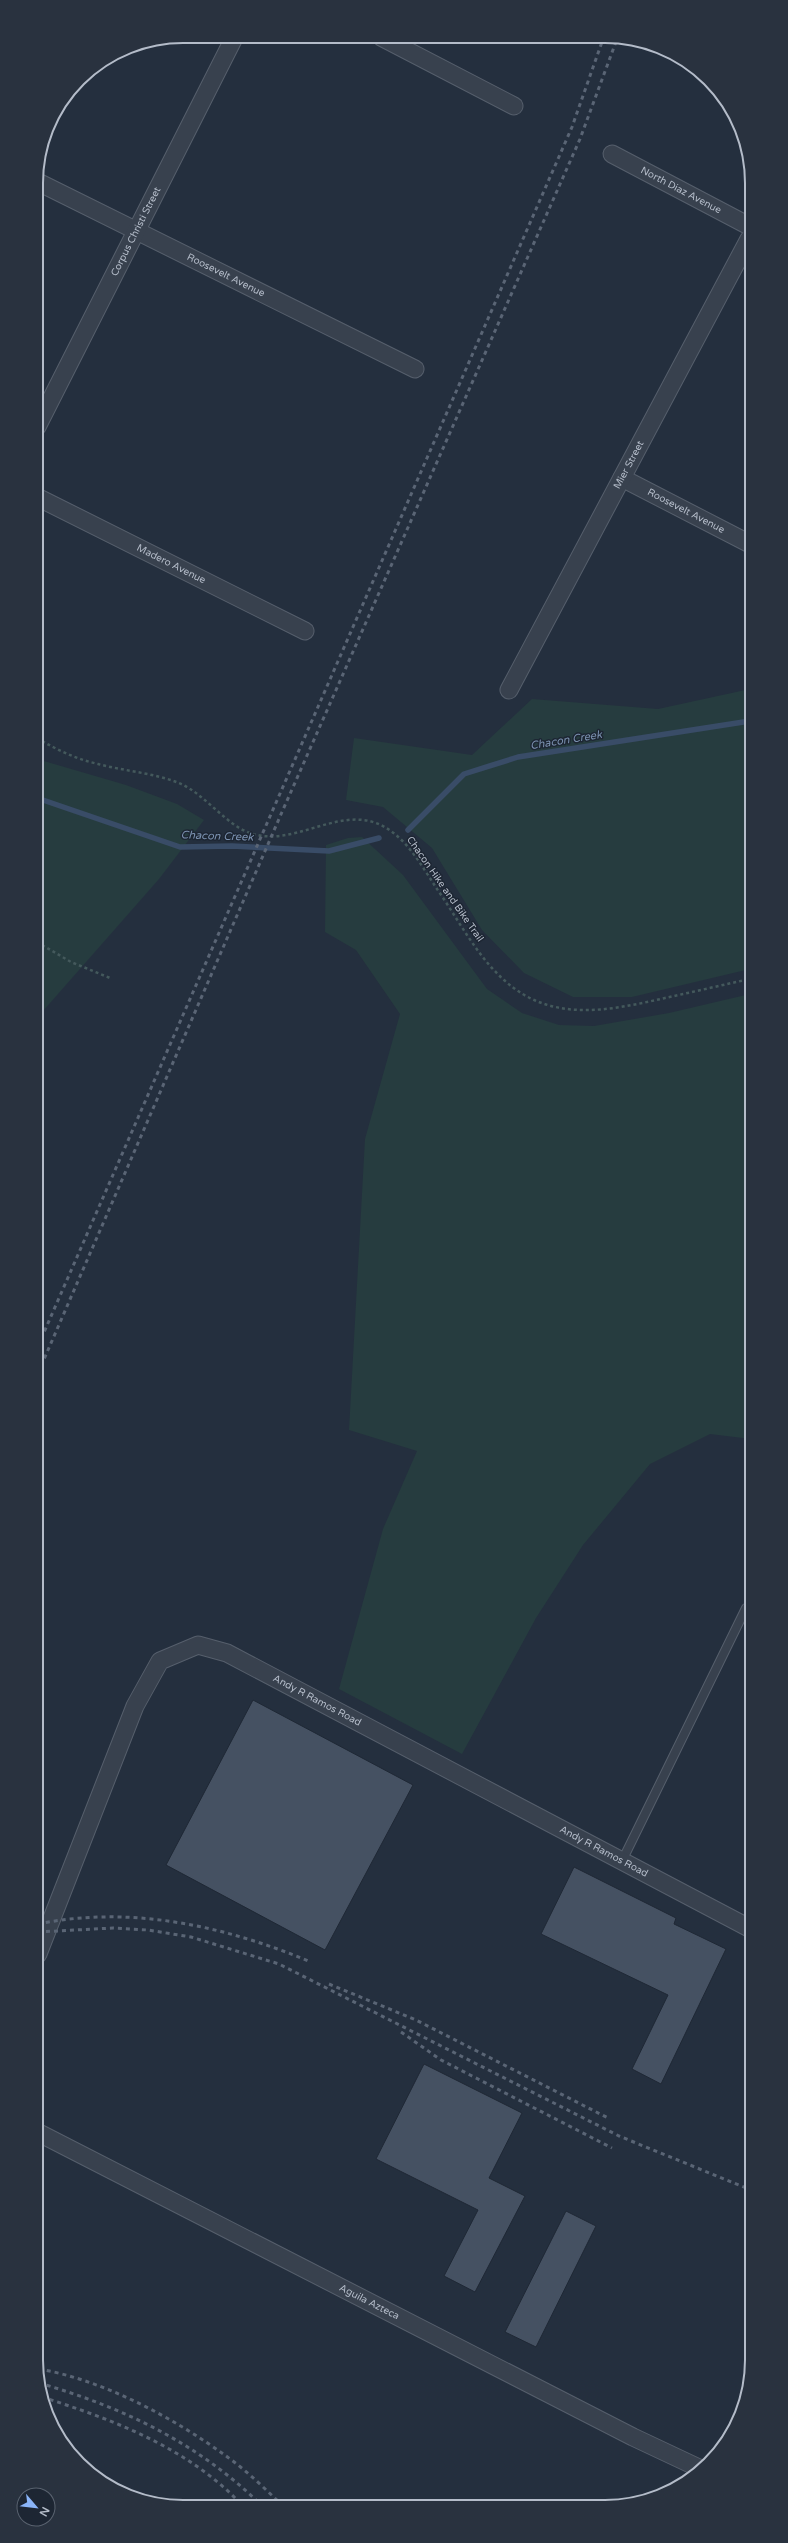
<svg xmlns="http://www.w3.org/2000/svg" width="788" height="2543" font-family="'Varela Round',sans-serif">
<style>
.green{fill:#263c3f}
.lines{fill:none;stroke-linecap:round;stroke-linejoin:round}
.stream{stroke:#394c67;stroke-width:5.5}
.building{fill:#455162;stroke:#1f2835}
.service-casing{stroke:#565f6c;stroke-width:10}
.minor-casing{stroke:#565f6c;stroke-width:19}
.path{stroke:#44595c;stroke-width:2.5;stroke-dasharray:3 3;stroke-linecap:butt}
.service{stroke:#38414e;stroke-width:8}
.minor{stroke:#38414e;stroke-width:17}
.rail{stroke:#5a6575;stroke-width:3;stroke-dasharray:4 4;stroke-linecap:butt}
.labels{text-anchor:middle;dominant-baseline:central;stroke-width:3;stroke-linejoin:round;paint-order:stroke}
.street-label{font-size:10px;fill:#b4bcc9;stroke:#1d2633}
.water-label{font-size:11px;font-style:italic;fill:#7c92b1;stroke:#1d2633}
.rim{fill:none;stroke:#b4bcc9;stroke-width:2}
</style>
<rect width="100%" height="100%" fill="#242f3e"/>
<g class="green">
<polygon points="750,689 750,969 632,997 573,997 524,973 482,930 432,848 383,807 346,800 354,738 472,755 532,699 658,709"/>
<polygon points="37,759 126,785 177,804 204,820 159,879 43,1011 37,1032"/>
<polygon points="362,837 403,875 487,989 522,1013 559,1025 594,1026 669,1013 750,994 751,1439 710,1434 650,1464 583,1545 536,1618 462,1754 339,1689 383,1529 417,1451 349,1430 365,1139 400,1014 356,950 325,932 326,845 348,838"/>
</g>
<g class="lines">
<g class="stream">
<polyline points="37,798 180,847 232,846 329,851 379,838"/>
<polyline points="408,830 464,774 518,757 750,721"/>
</g>
</g>
<g class="building">
<polygon points="253,1700 413,1785 325,1950 166,1865"/>
<polygon points="574,1867 676,1918 674,1924 726,1949 661,2084 632,2069 668,1995 541,1934"/>
<polygon points="424,2064 522,2113 489,2178 525,2196 475,2292 444,2276 478,2210 376,2159"/>
<polygon points="566,2211 596,2226 536,2347 505,2332"/>
</g>
<g class="lines">
<defs>
<polyline id="service" points="622,1861 746,1608"/>
<g id="minor">
<polyline points="381,37 514,106"/>
<path id="s1" d="M 612,154 L 749,226"/>
<path id="s2" d="M 36,181 L 415,369"/>
<path id="s3" d="M 37,427 L 235,36"/>
<path id="s4" d="M 622,478 L 750,544"/>
<path id="s5" d="M 37,497 L 305,631"/>
<path id="s6" d="M 509,690 L 749,239"/>
<path id="s7" d="M 38,1954 L 135,1706 L 160,1661 L 198,1645 L 227,1653 L 751,1929"/>
<path id="s8" d="M 39,2133 L 633,2437 L 701,2469"/>
</g>
</defs>
<use href="#service" class="service-casing"/>
<use href="#minor" class="minor-casing"/>
<g class="path">
<path d="M 37,738 C 57,750 76,759 98,764 C 124,771 154,773 179,783 C 205,794 226,825 250,833 C 292,848 335,808 376,823 C 405,834 421,865 437,889 C 458,919 476,955 504,980 C 551,1023 608,1011 665,998 C 693,992 722,985 750,979"/>
<polyline points="37,942 71,962 110,978"/>
</g>
<use href="#service" class="service"/>
<use href="#minor" class="minor"/>
<g class="rail">
<polyline points="38,1346 572,127 603,39"/>
<polyline points="38,1373 282,812 580,139 617,39"/>
<path d="M 38,1924 C 131,1905 225,1926 311,1962"/>
<polyline points="38,1932 113,1928 148,1930 191,1937 279,1964 619,2136 751,2190"/>
<polyline points="329,1984 416,2020 610,2119"/>
<polyline points="401,2032 441,2060 612,2148"/>
<path d="M 39,2369 C 103,2380 174,2418 226,2456 C 246,2470 264,2488 281,2504"/>
<path d="M 39,2383 C 122,2407 198,2443 260,2504"/>
<path d="M 42,2397 C 114,2420 188,2448 241,2504"/>
</g>
</g>
<g class="labels">
<g class="street-label">
<text stroke="none"><textPath href="#s1" startOffset="78">North Diaz Avenue</textPath></text>
<text stroke="none"><textPath href="#s3" startOffset="219">Corpus Christi Street</textPath></text>
<text stroke="none"><textPath href="#s2" startOffset="212">Roosevelt Avenue</textPath></text>
<text stroke="none"><textPath href="#s6" startOffset="255">Mier Street</textPath></text>
<text stroke="none"><textPath href="#s4" startOffset="72">Roosevelt Avenue</textPath></text>
<text stroke="none"><textPath href="#s5" startOffset="150">Madero Avenue</textPath></text>
<text transform="translate(445 889) rotate(55)">Chacon Hike and Bike Trail</text>
<text stroke="none"><textPath href="#s7" startOffset="491">Andy R Ramos Road</textPath></text>
<text stroke="none"><textPath href="#s7" startOffset="815">Andy R Ramos Road</textPath></text>
<text stroke="none"><textPath href="#s8" startOffset="371">Aguila Azteca</textPath></text>
</g>
<g class="water-label">
<text transform="translate(566 740) rotate(-9)">Chacon Creek</text>
<text transform="translate(217 836) rotate(2)">Chacon Creek</text>
</g>
</g>
<path d="M0 0H788V2543H0ZM183 43H605A140 140 0 0 1 745 183V2360A140 140 0 0 1 605 2500H183A140 140 0 0 1 43 2360V183A140 140 0 0 1 183 43Z" fill="#29323f" fill-rule="evenodd"/>
<path class="rim" d="M183 43H605A140 140 0 0 1 745 183V2360A140 140 0 0 1 605 2500H183A140 140 0 0 1 43 2360V183A140 140 0 0 1 183 43Z"/>
<g transform="translate(36 2507) rotate(118)"><circle r="19" fill="#1d2633" stroke="#59626f"/>
<path d="M0-3L7 15L0 10L-7 15Z" fill="#8ab4f8"/>
<text y="-6" font-size="11" font-weight="bold" text-anchor="middle" fill="#b4bcc9">N</text>
</g>
</svg>
